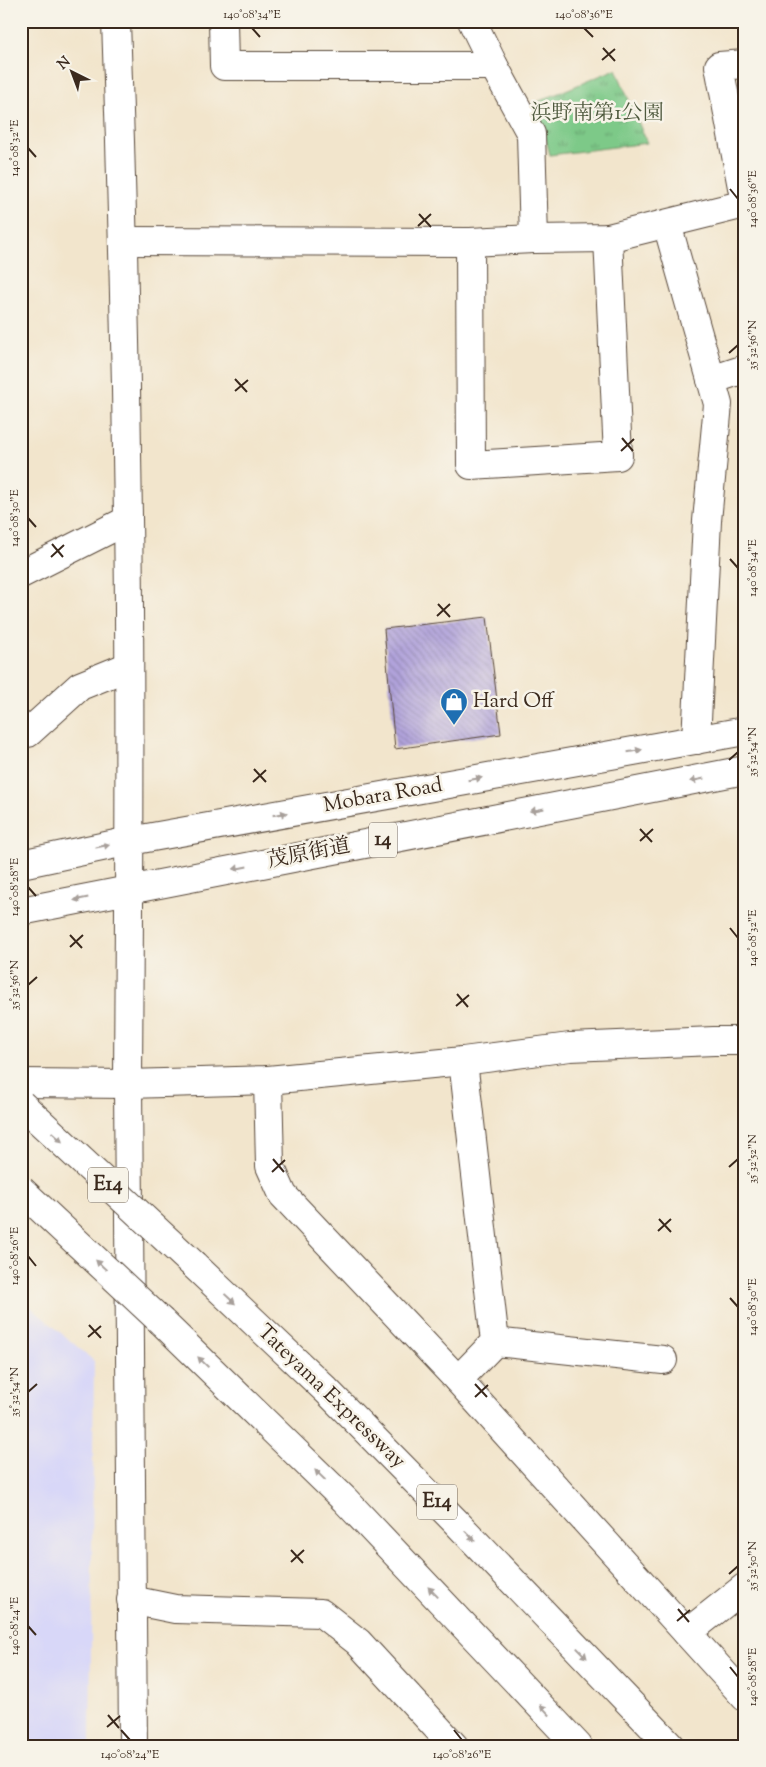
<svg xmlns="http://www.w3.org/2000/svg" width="766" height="1767" font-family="'Sorts Mill Goudy','Noto Serif JP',serif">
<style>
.built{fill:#d8d7f8}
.park{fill:url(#park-tufts);stroke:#5c7a53}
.building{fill:url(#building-back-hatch)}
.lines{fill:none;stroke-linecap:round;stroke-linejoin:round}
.minor-casing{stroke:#564638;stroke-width:30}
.tertiary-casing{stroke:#564638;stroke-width:30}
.primary-casing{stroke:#564638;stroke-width:30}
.motorway-casing{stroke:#564638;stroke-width:30}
.minor{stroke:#fff;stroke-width:28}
.tertiary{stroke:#fff;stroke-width:28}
.primary{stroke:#fff;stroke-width:28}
.motorway{stroke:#fff;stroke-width:28}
.motorway-bridge-casing{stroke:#564638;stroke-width:30;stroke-linecap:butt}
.motorway-bridge{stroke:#fff;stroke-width:28}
.oneway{fill:#a79f9a}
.ticks{fill:none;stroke:#3b2a1e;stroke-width:2}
.labels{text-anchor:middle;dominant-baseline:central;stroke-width:5;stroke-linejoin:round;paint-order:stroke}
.shield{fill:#f7f3e8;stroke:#73665b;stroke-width:1}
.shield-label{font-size:20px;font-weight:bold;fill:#3b2a1e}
.park-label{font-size:21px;fill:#4f5a3e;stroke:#f7f3e8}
.poi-label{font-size:21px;fill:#3b2a1e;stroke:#f7f3e8;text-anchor:start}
.street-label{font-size:21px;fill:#3b2a1e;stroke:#f7f3e8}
.neatline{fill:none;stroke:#3b2a1e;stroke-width:2}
.ticks-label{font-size:12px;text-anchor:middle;fill:#3b2a1e}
</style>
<defs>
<pattern id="park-tufts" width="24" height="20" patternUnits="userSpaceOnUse" patternTransform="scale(1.25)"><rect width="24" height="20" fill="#7dc988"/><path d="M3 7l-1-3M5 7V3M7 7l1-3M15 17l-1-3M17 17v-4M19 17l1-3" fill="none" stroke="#68a36f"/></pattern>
<pattern id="building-back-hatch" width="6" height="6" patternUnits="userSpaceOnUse" patternTransform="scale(1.25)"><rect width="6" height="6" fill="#b1a3db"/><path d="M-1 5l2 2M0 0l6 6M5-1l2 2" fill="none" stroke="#9185b1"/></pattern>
</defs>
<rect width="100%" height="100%" fill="#f7f3e8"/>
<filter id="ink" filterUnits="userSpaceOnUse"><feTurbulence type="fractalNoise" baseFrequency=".02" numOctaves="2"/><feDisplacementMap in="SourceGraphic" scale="10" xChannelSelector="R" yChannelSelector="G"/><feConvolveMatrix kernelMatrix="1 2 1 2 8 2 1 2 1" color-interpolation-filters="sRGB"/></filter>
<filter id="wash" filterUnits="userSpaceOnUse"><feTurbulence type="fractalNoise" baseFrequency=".0096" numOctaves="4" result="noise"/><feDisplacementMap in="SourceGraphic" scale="20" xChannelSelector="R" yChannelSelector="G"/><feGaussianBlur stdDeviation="1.12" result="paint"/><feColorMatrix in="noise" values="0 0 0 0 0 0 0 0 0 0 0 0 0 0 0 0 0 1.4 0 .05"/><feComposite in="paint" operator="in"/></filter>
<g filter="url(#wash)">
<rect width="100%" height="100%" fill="#f2e5cc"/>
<polygon class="built" points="21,1299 94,1361 90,1746 21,1746"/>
<polygon class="park" points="616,69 647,143 550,155 543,128 530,105"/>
<g id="blocks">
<polygon class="building" points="487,617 501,734 395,749 384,629"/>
</g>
</g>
<g filter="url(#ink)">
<use href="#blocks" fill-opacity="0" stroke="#564638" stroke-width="1"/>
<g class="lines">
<defs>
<g id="minor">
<path d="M 116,21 C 122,187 126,352 128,518 C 131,706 129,895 128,1084"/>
<polyline points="223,21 224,66 494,66"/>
<polyline points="472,21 494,66 531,134 534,239"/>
<polyline points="745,64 719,66 745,203"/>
<polyline points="667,224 718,404 707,521 696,740"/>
<polyline points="123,241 470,242 534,239 608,238 745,204"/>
<polyline points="470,242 471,465 618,456 608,238"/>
<polyline points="711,380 745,369"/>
<polyline points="21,574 128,520"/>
<polyline points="21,734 28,733 80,686 129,666"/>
<polyline points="268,1080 270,1166 283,1195 458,1380 745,1697"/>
<polyline points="495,1342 663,1360"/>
<polyline points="458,1380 495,1342 463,1061"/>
<polyline points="131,1600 175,1609 321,1613 358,1642 454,1746"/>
<polyline points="687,1633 745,1587"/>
</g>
<g id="tertiary">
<polyline points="21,1083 128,1084 268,1080 463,1061 570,1047 714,1041 745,1041"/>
<polyline points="128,1084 133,1746"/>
</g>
<g id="primary">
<polyline points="21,864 130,841 745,731"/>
<polyline points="21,911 745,770"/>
</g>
<g id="motorway">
<polyline points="194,1265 326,1390 455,1521 671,1746"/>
<polyline points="162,1322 345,1500 578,1746"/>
</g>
</defs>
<use href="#minor" class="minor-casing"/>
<use href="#tertiary" class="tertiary-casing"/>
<use href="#primary" class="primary-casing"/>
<use href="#motorway" class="motorway-casing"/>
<use href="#minor" class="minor"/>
<use href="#tertiary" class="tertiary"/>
<use href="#primary" class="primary"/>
<use href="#motorway" class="motorway"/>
<defs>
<g id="motorway-bridge">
<polyline points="21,1104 194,1265"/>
<polyline points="21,1190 162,1322"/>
</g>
</defs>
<use href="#motorway-bridge" class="motorway-bridge-casing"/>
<use href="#motorway-bridge" class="motorway-bridge"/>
</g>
<defs><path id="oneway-solid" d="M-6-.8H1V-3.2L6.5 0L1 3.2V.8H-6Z" transform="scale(1.25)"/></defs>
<g class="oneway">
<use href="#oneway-solid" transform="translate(635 751) rotate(-10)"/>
<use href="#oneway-solid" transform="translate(475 779) rotate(-10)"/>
<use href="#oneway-solid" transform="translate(697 780) rotate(169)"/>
<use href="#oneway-solid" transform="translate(537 810) rotate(169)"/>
<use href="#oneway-solid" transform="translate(280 814) rotate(-10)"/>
<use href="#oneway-solid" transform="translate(103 846) rotate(-12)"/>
<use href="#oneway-solid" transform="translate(240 868) rotate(169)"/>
<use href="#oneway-solid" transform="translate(81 899) rotate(168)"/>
<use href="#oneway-solid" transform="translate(57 1137) rotate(43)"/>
<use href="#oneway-solid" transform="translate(101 1265) rotate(-137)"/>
<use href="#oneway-solid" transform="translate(230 1299) rotate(43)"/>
<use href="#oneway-solid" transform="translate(203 1362) rotate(-136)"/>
<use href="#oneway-solid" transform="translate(320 1475) rotate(-136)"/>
<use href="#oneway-solid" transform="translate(470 1536) rotate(46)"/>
<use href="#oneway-solid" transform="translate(433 1592) rotate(-134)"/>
<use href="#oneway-solid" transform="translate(582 1653) rotate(46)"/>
<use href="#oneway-solid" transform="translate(545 1710) rotate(-133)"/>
</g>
</g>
<path class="ticks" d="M 252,28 L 260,37M 584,28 L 593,37M 603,48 L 615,61M 602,60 L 615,49M 28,148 L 36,157M 730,189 L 738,199M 419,214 L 431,227M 418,226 L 431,214M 729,353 L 738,345M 235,379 L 247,392M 235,391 L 248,380M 622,438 L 633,451M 621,451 L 634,439M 28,518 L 36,527M 52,544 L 63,557M 51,557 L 64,545M 730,559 L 738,568M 438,604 L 450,617M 437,616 L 450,604M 729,760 L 738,752M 254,769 L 266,782M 253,782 L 266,770M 640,829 L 652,842M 640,841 L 653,829M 28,887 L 36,896M 730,928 L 738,938M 70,935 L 82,948M 70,947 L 83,935M 28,985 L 37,977M 457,994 L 468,1007M 456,1006 L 469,995M 273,1159 L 284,1172M 729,1167 L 738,1159M 272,1172 L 285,1160M 659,1219 L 671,1232M 658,1231 L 671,1219M 28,1256 L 36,1266M 730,1298 L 738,1307M 89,1325 L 101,1338M 88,1337 L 101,1326M 475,1384 L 487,1397M 28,1392 L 37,1384M 475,1397 L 488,1385M 291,1550 L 303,1563M 291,1562 L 304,1550M 729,1574 L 738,1566M 678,1609 L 689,1622M 677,1621 L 690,1610M 28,1626 L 36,1635M 730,1667 L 738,1677M 108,1715 L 119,1728M 107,1727 L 120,1716M 121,1730 L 130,1740M 454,1730 L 462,1740"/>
<defs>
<symbol id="shop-pin" viewBox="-11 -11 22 30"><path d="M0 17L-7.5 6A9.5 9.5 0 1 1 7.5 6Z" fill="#1f6fb2" stroke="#f7f3e8"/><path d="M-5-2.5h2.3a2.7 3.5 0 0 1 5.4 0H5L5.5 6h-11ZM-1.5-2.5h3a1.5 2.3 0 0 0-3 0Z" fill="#fff"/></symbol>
</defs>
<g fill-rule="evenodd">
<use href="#shop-pin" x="438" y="686" width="32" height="43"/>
</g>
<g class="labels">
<g class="shield">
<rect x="369" y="822.5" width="28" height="35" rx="4"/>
<rect x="88" y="1167.5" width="40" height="35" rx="4"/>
<rect x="417" y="1484.5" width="40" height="35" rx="4"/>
</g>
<g class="shield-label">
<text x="383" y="840">14</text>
<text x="108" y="1185">E14</text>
<text x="437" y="1502">E14</text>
</g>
<g class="park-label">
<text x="597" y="114">浜野南第1公園</text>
</g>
<g class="poi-label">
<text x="473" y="702">Hard Off</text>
</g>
<g class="street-label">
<text transform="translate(383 796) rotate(-10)">Mobara Road</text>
<text transform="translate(309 854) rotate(-11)">茂原街道</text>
<text transform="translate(331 1397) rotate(44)">Tateyama Expressway</text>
</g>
</g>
<rect width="766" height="1767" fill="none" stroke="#f7f3e8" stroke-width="55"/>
<g transform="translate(72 72) rotate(318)" stroke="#f7f3e8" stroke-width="4" paint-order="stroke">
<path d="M0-4L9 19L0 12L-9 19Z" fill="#3b2a1e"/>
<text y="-8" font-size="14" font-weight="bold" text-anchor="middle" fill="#3b2a1e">N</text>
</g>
<rect x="28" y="28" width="710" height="1712" class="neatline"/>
<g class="ticks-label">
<text x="252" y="18">140°08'34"E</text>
<text x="584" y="18">140°08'36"E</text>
<text transform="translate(14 148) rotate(-90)" y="4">140°08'32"E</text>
<text transform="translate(752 199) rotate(-90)" y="4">140°08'36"E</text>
<text transform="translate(752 345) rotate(-90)" y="4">35°32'56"N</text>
<text transform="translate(14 518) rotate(-90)" y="4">140°08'30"E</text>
<text transform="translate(752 568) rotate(-90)" y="4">140°08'34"E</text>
<text transform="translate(752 752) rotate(-90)" y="4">35°32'54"N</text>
<text transform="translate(14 887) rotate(-90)" y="4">140°08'28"E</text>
<text transform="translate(752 938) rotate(-90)" y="4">140°08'32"E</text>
<text transform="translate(14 985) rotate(-90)" y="4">35°32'56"N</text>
<text transform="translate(752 1159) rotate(-90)" y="4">35°32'52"N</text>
<text transform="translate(14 1256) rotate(-90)" y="4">140°08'26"E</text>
<text transform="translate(752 1307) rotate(-90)" y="4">140°08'30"E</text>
<text transform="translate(14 1392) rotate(-90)" y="4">35°32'54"N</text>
<text transform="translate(752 1566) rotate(-90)" y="4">35°32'50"N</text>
<text transform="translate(14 1626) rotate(-90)" y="4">140°08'24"E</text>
<text transform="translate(752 1677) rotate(-90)" y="4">140°08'28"E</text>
<text x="130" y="1758">140°08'24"E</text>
<text x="462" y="1758">140°08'26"E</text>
</g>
</svg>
